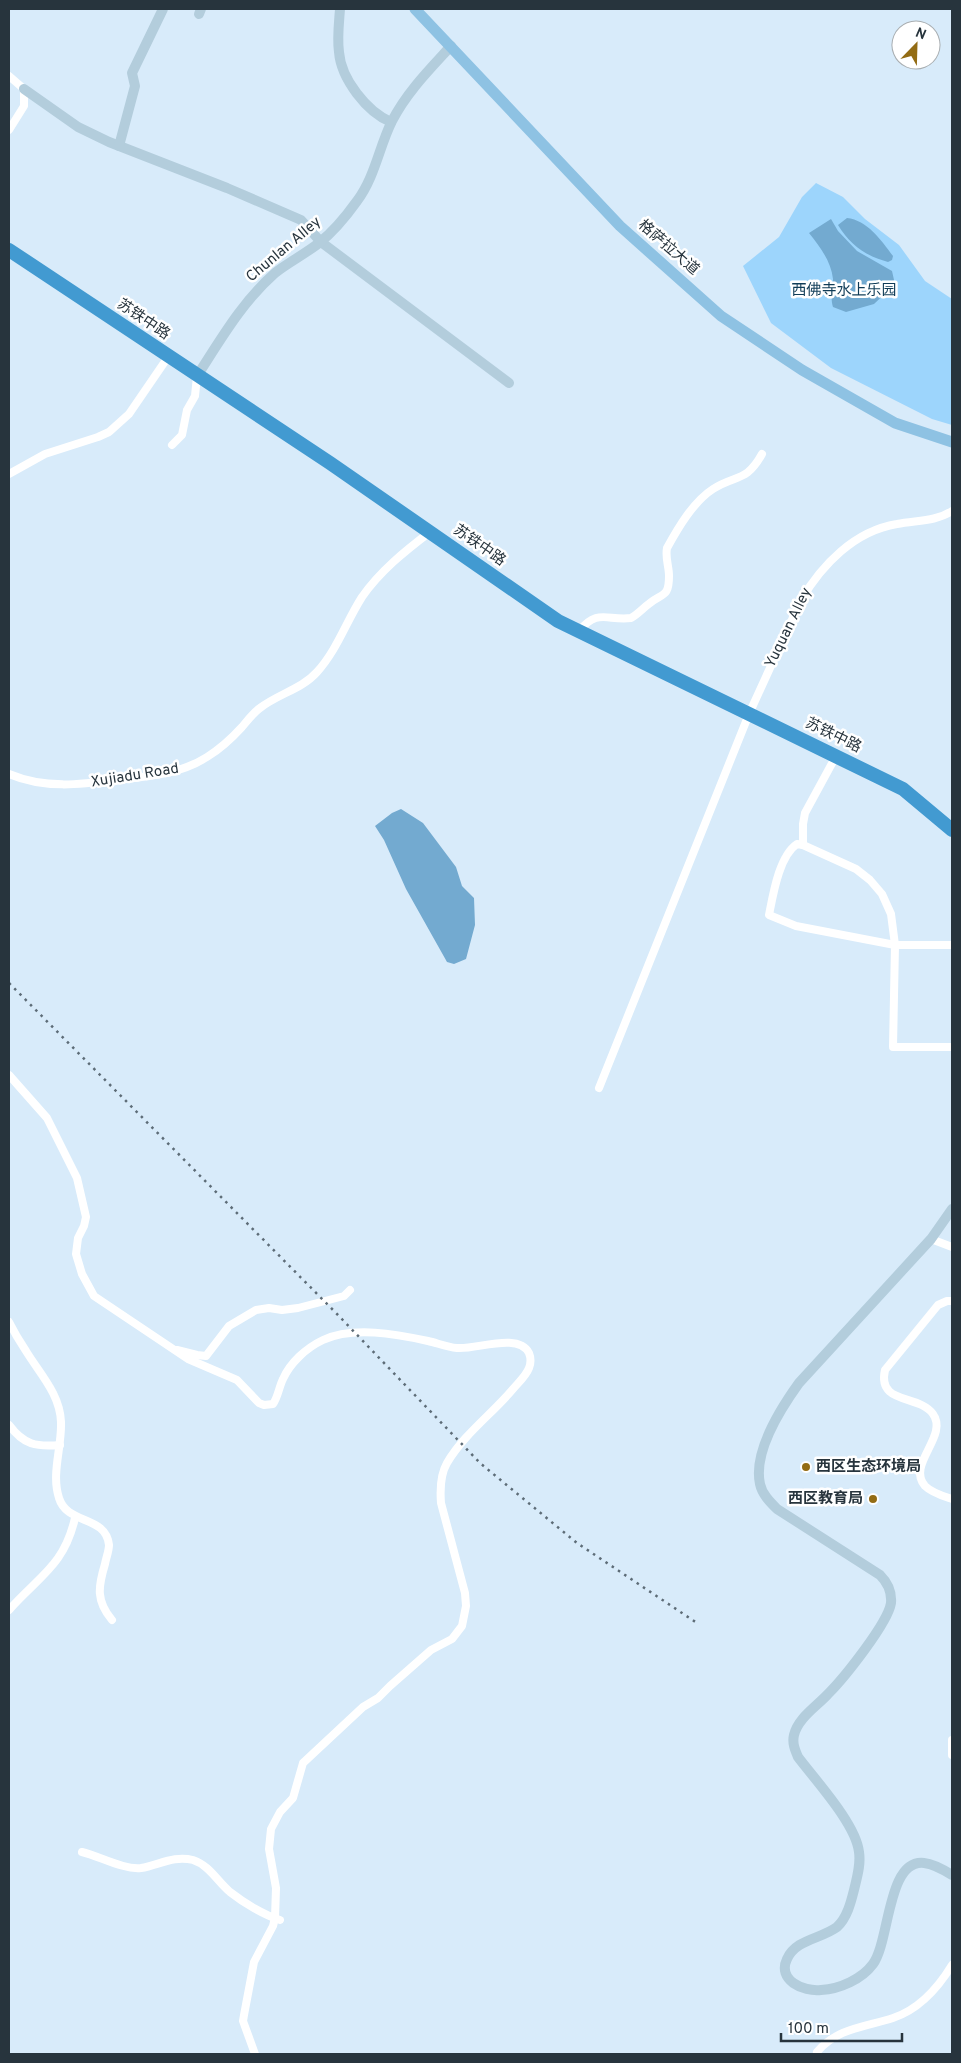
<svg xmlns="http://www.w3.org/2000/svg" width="961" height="2063" font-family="Overpass,'Noto Sans SC',sans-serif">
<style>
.green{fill:#9dd5fc}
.water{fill:#73aad0}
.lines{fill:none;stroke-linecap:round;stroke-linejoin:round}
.street{stroke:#fff;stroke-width:8}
.secondary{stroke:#b3cddc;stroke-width:10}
.primary{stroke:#8ec2e3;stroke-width:11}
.highway{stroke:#429ad1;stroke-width:14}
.rail{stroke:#5d6c77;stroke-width:2.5;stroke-dasharray:2.5 5;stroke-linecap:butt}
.poi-dot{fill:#936c14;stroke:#fff;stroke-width:2}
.labels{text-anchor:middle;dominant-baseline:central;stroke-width:5;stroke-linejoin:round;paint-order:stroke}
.street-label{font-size:15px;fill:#27343d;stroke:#fff}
.park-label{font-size:15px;fill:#103c57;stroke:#fff}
.poi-label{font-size:15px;font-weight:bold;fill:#27343d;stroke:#fff;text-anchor:start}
</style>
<rect width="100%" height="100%" fill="#d8ebfa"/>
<polygon class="green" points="816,183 843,197 865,219 899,245 925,281 952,299 952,425 932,419 831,368 771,323 743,266 779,237 802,197"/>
<g class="water">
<path d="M 847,218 C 867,220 881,240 893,256 L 892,260 L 888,262 C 866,256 850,245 838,225 Z"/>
<path d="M 831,219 L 838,231 L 857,251 L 892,271 L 894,280 L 892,287 L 874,304 L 846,312 L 833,307 C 830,298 833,289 833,279 C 831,261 820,247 809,233 Z"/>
<polygon points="401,809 423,823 456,867 462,886 474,898 475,925 466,959 454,964 447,962 406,889 384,840 375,826 392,813"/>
</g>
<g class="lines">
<g class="street">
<polyline points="9,76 24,89 24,106 9,130"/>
<polyline points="172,445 182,435 187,410 195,396 197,376"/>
<polyline points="9,474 45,454 98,437 109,432 129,414 168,357"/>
<path d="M 579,631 C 598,608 607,621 631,618 C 638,614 643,608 650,603 C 663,593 669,597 669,576 C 669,566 665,558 667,548 C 678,528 693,502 713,489 C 736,474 746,483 762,454"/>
<path d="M 9,774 C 47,790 84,784 124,779 C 154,776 182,773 207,757 C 220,749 232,738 242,727 C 248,720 253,713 260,708 C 278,694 302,689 317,672 C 337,650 346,622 362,597 C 380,571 405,551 430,532"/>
<polyline points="803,845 803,824 805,813 836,756"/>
<path d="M 952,945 L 895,945 L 796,926 L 769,915 C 773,895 779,856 797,844 L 803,845 L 856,869 L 870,880 L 882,894 L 891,914 L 895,945 L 893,1047 L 952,1047"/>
<path d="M 9,1075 L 47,1118 L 77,1178 L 86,1217 L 84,1226 L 78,1238 L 76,1254 L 82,1274 L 94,1296 L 188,1359 L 237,1380 L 259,1403 L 264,1405 L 273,1404 C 278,1397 279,1387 283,1379 C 290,1363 306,1348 323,1340 C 353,1326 396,1334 428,1341 C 437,1343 447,1347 457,1348 C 476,1350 518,1332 529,1353 C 531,1358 531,1363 529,1368 C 526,1376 518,1383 513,1389 C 492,1414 464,1434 447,1463 C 440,1475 440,1490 441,1503 L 465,1593 L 466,1606 L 462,1626 L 452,1639 L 431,1650 L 390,1686 L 378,1698 L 363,1707 L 303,1763 L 293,1798 L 280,1812 L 271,1829 L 269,1849 L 276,1888 L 275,1918 L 273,1926 L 254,1962 L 244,2015 L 243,2021 L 255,2054"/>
<path d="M 599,1088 L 749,714 L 801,600 C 822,565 854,531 897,524 C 916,520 935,522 952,511"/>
<polyline points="931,1239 952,1247"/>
<path d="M 952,1301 L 947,1301 L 938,1305 L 885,1370 C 877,1405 919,1394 933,1414 C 949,1436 906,1465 925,1486 C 932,1493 943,1496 952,1499"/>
<path d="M 9,1322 C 14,1332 20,1342 26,1351 C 40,1374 60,1394 61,1422 C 62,1447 51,1474 59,1498 C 67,1525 106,1515 109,1545 C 109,1551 106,1558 105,1564 C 98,1587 96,1601 112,1620"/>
<polyline points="177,1350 197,1355 206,1356 229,1326 256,1310 269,1308 282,1310 298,1308 344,1296 350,1290"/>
<path d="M 9,1425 C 24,1445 36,1447 60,1445"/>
<path d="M 9,1610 C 39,1576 64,1566 75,1518"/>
<polyline points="952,1740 952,1755"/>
<path d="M 82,1852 C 99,1856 124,1870 141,1868 C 159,1865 174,1855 193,1860 C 209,1865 218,1882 230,1892 C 244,1903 264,1915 280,1920"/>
<path d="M 817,2052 C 837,2028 865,2027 893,2018 C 920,2009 938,1988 952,1965"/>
</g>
<g class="secondary">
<path d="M 340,9 C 339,23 337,38 339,52 C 341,79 367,112 391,122"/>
<polyline points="199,14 201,9"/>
<polyline points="24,89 78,127 109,142 227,188 301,220 321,242 509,383"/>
<polyline points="119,146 135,86 132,73 163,9"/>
<path d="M 197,376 C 221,339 242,302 275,273 C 289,262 305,254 319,243 C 333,232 347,215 357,201 C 375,177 379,147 392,121 C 407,92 429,70 451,46"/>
<path d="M 952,1209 L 931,1239 L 799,1383 C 781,1408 753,1452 760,1484 C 762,1494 770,1502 777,1509 L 880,1575 C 888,1583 892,1591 891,1603 C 888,1623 844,1678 828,1694 C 816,1707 798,1718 794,1735 C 792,1743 795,1750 798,1757 C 816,1781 856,1824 859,1852 C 861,1865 857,1877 854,1890 C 851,1902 847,1918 837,1927 C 821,1939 796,1939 787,1959 C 777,1980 803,1992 821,1990 C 840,1989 862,1979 873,1964 C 890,1941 887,1859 924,1863 C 934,1864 944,1870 952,1875"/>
</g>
<polyline class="primary" points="415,9 620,226 721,316 802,370 895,423 952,442"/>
<polyline class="highway" points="9,250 330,463 558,621 903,789 952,830"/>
<polyline class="rail" points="9,983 337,1314 480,1463 577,1543 697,1623"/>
</g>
<g class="poi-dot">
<circle cx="806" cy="1467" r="5"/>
<circle cx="873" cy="1499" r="5"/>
</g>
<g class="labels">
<g class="street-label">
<text transform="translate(668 248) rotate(41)">格萨拉大道</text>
<text transform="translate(284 250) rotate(-40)">Chunlan Alley</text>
<text transform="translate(143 320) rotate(34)">苏铁中路</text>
<text transform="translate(479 546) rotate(35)">苏铁中路</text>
<text transform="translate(789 628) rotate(-64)">Yuquan Alley</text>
<text transform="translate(833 736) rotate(26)">苏铁中路</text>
<text transform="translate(135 776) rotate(-9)">Xujiadu Road</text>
</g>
<g class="park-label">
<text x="844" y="291">西佛寺水上乐园</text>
</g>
<g class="poi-label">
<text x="816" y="1467">西区生态环境局</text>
<text x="863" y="1499" text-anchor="end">西区教育局</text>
</g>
</g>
<rect width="961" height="2063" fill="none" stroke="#27343d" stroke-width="20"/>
<g transform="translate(916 45) rotate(23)"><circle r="24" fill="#ffffff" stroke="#a9aeb1"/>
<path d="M0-4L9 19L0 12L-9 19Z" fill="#936c14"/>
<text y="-8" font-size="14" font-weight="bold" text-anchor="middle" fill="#27343d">N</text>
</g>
<path d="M781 2033v8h121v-8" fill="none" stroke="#27343d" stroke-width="2.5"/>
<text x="788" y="2033" font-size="15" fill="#27343d" stroke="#ffffff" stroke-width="4" paint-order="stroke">100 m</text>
</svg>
